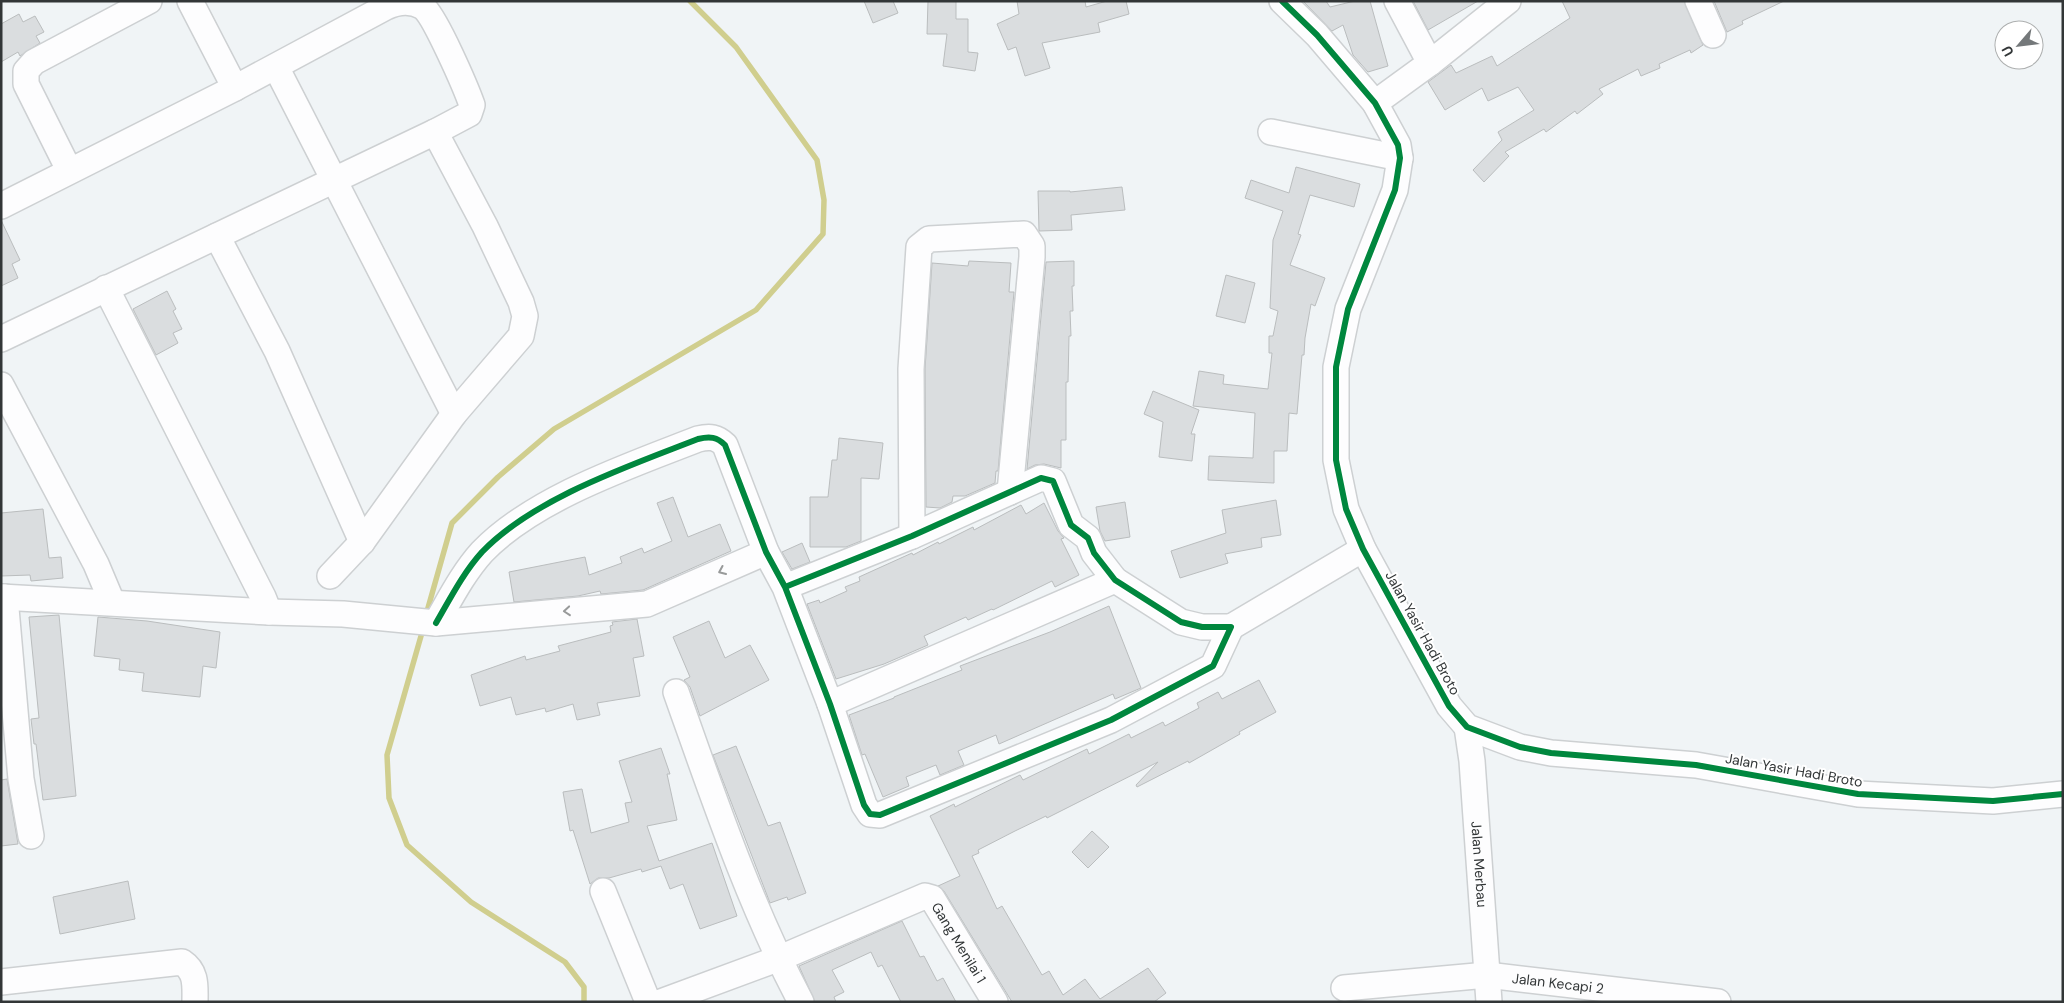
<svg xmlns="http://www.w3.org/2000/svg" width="2064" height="1003" font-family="'DM Sans',sans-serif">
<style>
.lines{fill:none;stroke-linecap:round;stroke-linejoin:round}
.stream{stroke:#d0ce8e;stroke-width:5.5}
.building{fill:#dadddf;stroke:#babdbe}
.minor-casing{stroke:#cdd0d2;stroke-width:28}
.minor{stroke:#fdfdfe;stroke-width:25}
.cycleway-casing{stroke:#fff;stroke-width:9}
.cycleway{stroke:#00873e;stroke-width:6}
.oneway{stroke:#989a9a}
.labels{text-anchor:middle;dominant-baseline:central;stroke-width:4;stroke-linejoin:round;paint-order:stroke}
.street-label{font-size:14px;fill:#323637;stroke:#fff}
</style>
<rect width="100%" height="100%" fill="#f0f4f6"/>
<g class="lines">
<g class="stream">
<polyline points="426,615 452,523 498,477 554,429 756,310 823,234 824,200 817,160 736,47 690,1"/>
<polyline points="423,629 387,755 389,798 407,845 471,902 565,962 584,987 584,1002"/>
</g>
</g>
<g class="building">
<polygon points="864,1 893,1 898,13 873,23"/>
<polygon points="928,1 956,1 956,19 968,19 968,52 978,53 975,71 943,66 947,34 927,34"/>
<polygon points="1017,1 1085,1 1086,7 1107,1 1126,1 1129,14 1098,23 1100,32 1042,43 1050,68 1025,76 1016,47 1008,50 997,24 1019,14"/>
<polygon points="1303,1 1326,1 1330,7 1355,1 1370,1 1388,66 1368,72 1353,55 1343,25 1332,31"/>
<polygon points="1413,1 1478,1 1428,30"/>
<polygon points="1562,1 1684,1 1703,45 1691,53 1690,50 1659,64 1660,68 1641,76 1638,69 1599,89 1603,94 1577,114 1575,111 1546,132 1544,129 1505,152 1509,156 1484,182 1473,170 1502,140 1498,132 1534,110 1518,87 1488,101 1482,88 1445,110 1428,82 1451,65 1456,73 1492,56 1497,66 1570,18"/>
<polygon points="1714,1 1784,1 1742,21 1743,24 1727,32"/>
<polygon points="19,14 23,22 35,16 44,32 36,36 40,43 20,56 18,52 1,62 1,24"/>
<polygon points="1296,167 1360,184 1354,207 1310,195 1298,234 1301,235 1290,265 1325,278 1315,306 1311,304 1305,338 1304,355 1302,355 1297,414 1289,413 1287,451 1274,451 1274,483 1208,480 1209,456 1253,458 1255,413 1193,406 1199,371 1224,375 1223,384 1268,389 1272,353 1269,353 1269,336 1273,336 1278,311 1270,308 1273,240 1283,211 1245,198 1251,180 1289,193"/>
<polygon points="1122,187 1125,210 1071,215 1072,230 1039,231 1038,191 1070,191 1070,192"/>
<polygon points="1,220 20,260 12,264 18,278 1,286"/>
<polygon points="969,261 1011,263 1009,292 1014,292 998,471 996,471 995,483 965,496 953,496 952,502 940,508 926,507 925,369 932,263 968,266"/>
<polygon points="1074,261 1074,286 1072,286 1073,311 1070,311 1071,336 1069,336 1068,382 1066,382 1066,440 1061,440 1061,468 1044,464 1035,465 1027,469 1046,262"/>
<polygon points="1226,275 1255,283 1245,323 1216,316"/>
<polygon points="167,291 176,309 173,311 182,329 173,333 178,343 156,355 133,309"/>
<polygon points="1153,391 1199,410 1191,434 1195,434 1192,461 1159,457 1163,422 1144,414"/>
<polygon points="839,438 883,443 879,479 861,478 861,541 846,547 810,547 810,497 828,497 832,460 837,460"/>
<polygon points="673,497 688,537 720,524 731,551 643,590 601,594 600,591 578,596 514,602 509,572 585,557 589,575 622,563 620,557 642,548 644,553 672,541 657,503"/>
<polygon points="1276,500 1281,535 1261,538 1262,547 1225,554 1228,563 1180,578 1171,551 1226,533 1222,510"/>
<polygon points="1125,502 1130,537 1105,541 1100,531 1096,507"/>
<polygon points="1044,503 1058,531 1064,538 1061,539 1079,575 1055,587 1052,581 993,610 992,609 968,620 966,617 924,636 928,645 884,664 836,679 807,604 819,600 820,603 847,591 845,587 860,581 859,577 912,553 913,555 938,542 939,544 973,527 974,530 1021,505 1026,514"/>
<polygon points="43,509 49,558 61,557 63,578 31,581 30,575 1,576 1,513"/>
<polygon points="802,543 810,562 792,569 782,552"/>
<polygon points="1109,606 1141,688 1115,699 1113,694 999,744 996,735 958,751 964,765 940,775 936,765 906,777 909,786 883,797 865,754 862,755 849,715 894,698 894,697 962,670 960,666 1050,632"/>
<polygon points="59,615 76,796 43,800 36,744 34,744 31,719 39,718 29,617"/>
<polygon points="98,617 147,621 220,632 216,668 203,666 200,697 142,691 144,673 119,670 120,659 94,656"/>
<polygon points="637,619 644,656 633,658 640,696 597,703 600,715 577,720 573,704 546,712 545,708 516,715 511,697 480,706 471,675 525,656 526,660 560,651 558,646 611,632 610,626 613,625 612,622"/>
<polygon points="709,621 725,658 750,645 769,680 700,716 690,687 684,680 690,677 673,637"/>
<polygon points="1259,680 1276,712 1239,732 1240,734 1189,763 1188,761 1137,787 1136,785 1158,762 1047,818 1046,816 1015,831 978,850 979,853 972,856 997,909 1002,906 1042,975 1049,971 1063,995 1085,979 1100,999 1148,968 1166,993 1154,1002 1012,1002 944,891 938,886 960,876 930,816 954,804 955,807 1020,775 1023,780 1087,749 1089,754 1129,734 1131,738 1163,722 1165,726 1199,708 1197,703 1218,692 1222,699"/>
<polygon points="736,746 768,826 780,822 806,893 788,900 787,897 770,903 713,755"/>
<polygon points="661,748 670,774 667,774 677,820 647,826 659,861 712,843 737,916 700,929 683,884 670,889 661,866 642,872 641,869 609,878 598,878 590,884 573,830 570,831 563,792 582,789 591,833 629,822 625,803 632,802 619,761"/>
<polygon points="7,779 18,844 1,846 1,780"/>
<polygon points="1092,831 1109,847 1088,868 1072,852"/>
<polygon points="128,881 135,919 60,934 53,897"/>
<polygon points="902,921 920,957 924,956 937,981 943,978 956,1002 901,1002 882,965 878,967 871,952 832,970 844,992 834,997 836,1002 815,1002 799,966"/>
</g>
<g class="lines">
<defs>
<g id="minor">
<polyline points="190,1 235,88"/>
<polyline points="1282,1 1317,35 1375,103 1398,145 1400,158 1395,190 1348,309 1336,367 1336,460 1346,509 1363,549 1449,706 1467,727 1520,747 1551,753 1696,765 1858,794 1993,801 2063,794"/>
<polyline points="1397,1 1430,63"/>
<polyline points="1698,1 1713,35"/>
<polyline points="276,67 454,414"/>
<polyline points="1375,103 1430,63 1508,1"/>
<polyline points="1271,132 1400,158"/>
<polyline points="69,170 26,84 26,71 34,62 149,1"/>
<path d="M 1,206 L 235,88 L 386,7 C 399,1 411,0 423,7 C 435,16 466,88 472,105 L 469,114 L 435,132 L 1,339"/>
<polyline points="217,236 277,351 362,542"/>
<polyline points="106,288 263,597 269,612"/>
<polyline points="1,385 96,564 112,602"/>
<polyline points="912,536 911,369 919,247 929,239 1024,234 1032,246 1032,257 1010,492"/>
<polyline points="330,576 362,542 454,414 521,336 525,316 521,302 485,226 435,132"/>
<polyline points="1,597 269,612 343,614 436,623 647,604 766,552"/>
<polyline points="5,597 21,779 31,836"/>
<path d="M 436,623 C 450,599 463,573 482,552 C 534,498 629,466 698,439 C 710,436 717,437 725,445 L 766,552 L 785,587 L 830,704 L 864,805 L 870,814 L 880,815 L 1111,720 L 1213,666 L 1231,627 L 1202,627 L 1181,622 L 1115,580 L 1094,553 L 1088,538 L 1071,525 L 1053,481 L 1041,478 L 912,536 L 785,587"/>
<polyline points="1231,627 1363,549"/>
<path d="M 676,692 C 713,796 749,904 801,1002"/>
<polyline points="830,704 1115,580"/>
<path id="s1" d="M 1467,727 L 1472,761 L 1489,1002"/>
<polyline points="603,891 646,997 651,1002"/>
<path d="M 1,982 L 182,962 C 197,972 195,986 195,1002"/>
<path id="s2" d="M 1344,988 L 1487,975 L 1718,1002"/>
<path id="s3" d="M 661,1002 L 780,958 L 925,896 L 932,898 L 995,1002"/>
</g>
</defs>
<use href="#minor" class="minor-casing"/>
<use href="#minor" class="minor"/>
<defs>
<g id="cycleway">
<polyline points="1282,1 1317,35 1375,103 1398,145 1400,158 1395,190 1348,309 1336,367 1336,460 1346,509 1363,549 1449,706 1467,727 1520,747 1551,753 1696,765 1858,794 1993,801 2063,794"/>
<path d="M 436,623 C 450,599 463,573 482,552 C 534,498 629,466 698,439 C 710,436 717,437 725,445 L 766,552 L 785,587 L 830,704 L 864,805 L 870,814 L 880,815 L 1111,720 L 1213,666 L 1231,627 L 1202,627 L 1181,622 L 1115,580 L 1094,553 L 1088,538 L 1071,525 L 1053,481 L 1041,478 L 912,536 L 785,587"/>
</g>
</defs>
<use href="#cycleway" class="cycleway-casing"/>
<use href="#cycleway" class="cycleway"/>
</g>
<defs><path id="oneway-chevron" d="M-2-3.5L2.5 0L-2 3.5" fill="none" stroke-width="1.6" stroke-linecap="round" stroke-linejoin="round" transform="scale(1.25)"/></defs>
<g class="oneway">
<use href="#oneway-chevron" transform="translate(722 571) rotate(156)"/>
<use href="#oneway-chevron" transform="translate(567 611) rotate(175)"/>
</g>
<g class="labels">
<g class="street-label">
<text transform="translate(1423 633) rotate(61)">Jalan Yasir Hadi Broto</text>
<text transform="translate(1794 770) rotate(10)">Jalan Yasir Hadi Broto</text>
<text stroke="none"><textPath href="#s1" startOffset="138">Jalan Merbau</textPath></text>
<text stroke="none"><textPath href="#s3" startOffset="344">Gang Menilai 1</textPath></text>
<text stroke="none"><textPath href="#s2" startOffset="215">Jalan Kecapi 2</textPath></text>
</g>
</g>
<rect width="2064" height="1003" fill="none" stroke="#323637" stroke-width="5"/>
<g transform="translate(2019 45) rotate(242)"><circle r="24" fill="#ffffff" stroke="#adafaf"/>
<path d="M0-4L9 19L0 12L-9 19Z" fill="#74787a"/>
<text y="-8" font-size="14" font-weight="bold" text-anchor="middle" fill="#323637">U</text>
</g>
</svg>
